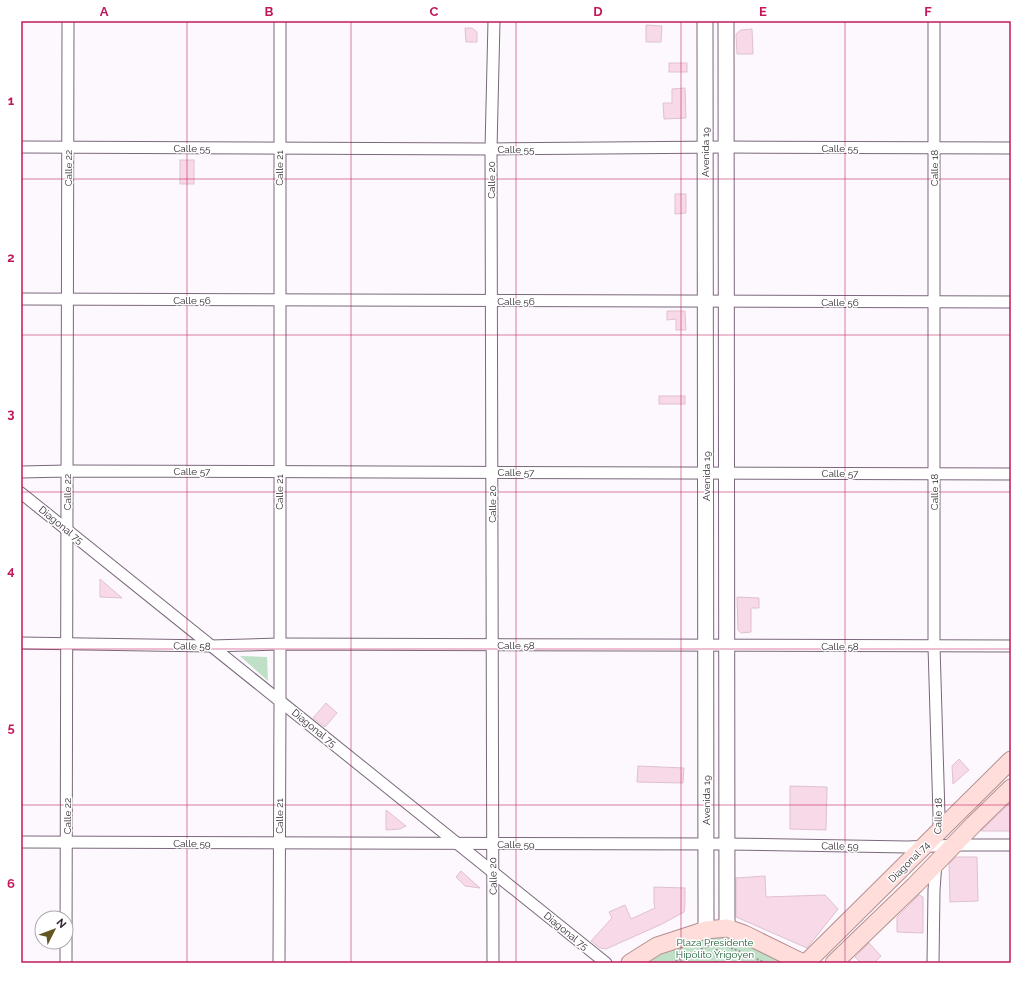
<svg xmlns="http://www.w3.org/2000/svg" width="1032" height="984" font-family="Raleway,sans-serif">
<style>
.green{fill:#bfe0c7}
.building{fill:#f8d9e7;stroke:#dfc1cf}
.lines{fill:none;stroke-linecap:round;stroke-linejoin:round}
.street-casing{stroke:#7a687c;stroke-width:13}
.secondary-casing{stroke:#7a687c;stroke-width:17}
.primary-casing{stroke:#b58f8f;stroke-width:19}
.path{stroke:#9c959c;stroke-width:2;stroke-dasharray:2 2;stroke-linecap:butt}
.street{stroke:#fff;stroke-width:11}
.secondary{stroke:#fff;stroke-width:15}
.primary{stroke:#feddda;stroke-width:17}
.grid{fill:none;stroke:#c2185b;stroke-width:1;stroke-opacity:0.55}
.labels{text-anchor:middle;dominant-baseline:central;stroke-width:3;stroke-linejoin:round;paint-order:stroke}
.street-label{font-size:10px;fill:#302831;stroke:#fff}
.park-label{font-size:10px;fill:#216138;stroke:#fff}
.neatline{fill:none;stroke:#c2185b;stroke-width:1.5}
.grid-label{font-size:13px;text-anchor:middle;font-weight:bold;fill:#c2185b}
</style>
<rect width="100%" height="100%" fill="#fdf8fd"/>
<g class="green">
<polygon points="240,656 267,657 268,681"/>
<polygon points="727,933 792,963 638,963 650,952"/>
</g>
<g class="building">
<polygon points="646,25 662,26 661,42 646,42"/>
<polygon points="465,28 472,28 477,32 477,42 466,42"/>
<polygon points="752,29 753,54 737,54 736,34 741,30"/>
<rect x="669" y="63" width="18" height="9"/>
<polygon points="685,88 686,118 664,119 663,103 672,103 672,89"/>
<rect x="180" y="160" width="14" height="24"/>
<polygon points="675,194 686,194 686,213 675,214"/>
<polygon points="667,311 685,311 686,330 676,330 676,319 667,320"/>
<rect x="659" y="396" width="26" height="8"/>
<polygon points="100,579 122,598 100,597"/>
<polygon points="737,597 759,598 759,608 751,608 751,632 741,633 738,630"/>
<polygon points="326,703 337,713 325,727 313,718"/>
<polygon points="959,759 969,770 953,784 952,766"/>
<polygon points="638,766 684,768 683,783 637,782"/>
<polygon points="790,786 827,787 826,830 790,829"/>
<polygon points="1011,802 1011,831 981,831"/>
<polygon points="386,810 406,826 400,829 386,830"/>
<polygon points="956,857 977,857 978,901 950,902 949,864"/>
<polygon points="461,871 480,888 465,886 456,877"/>
<polygon points="765,876 766,897 825,895 838,909 807,948 736,917 736,878"/>
<polygon points="654,887 685,888 685,904 684,912 662,924 606,949 600,948 591,941 612,918 609,912 625,905 631,919 655,908 654,903"/>
<polygon points="919,895 923,897 923,933 897,932 897,917"/>
<polygon points="869,943 881,956 874,963 861,963 855,957"/>
</g>
<g class="lines">
<defs>
<g id="street">
<polyline points="934,21 934,646 939,815 939,833"/>
<polyline points="21,147 491,149 726,147 1011,148"/>
<polyline points="21,299 1011,302"/>
<polyline points="21,472 67,471 1011,474"/>
<polyline points="21,493 606,963"/>
<polyline points="21,643 211,646 279,644 1011,646"/>
<polyline points="21,842 727,844 907,847 962,845 1011,845"/>
<polyline points="66,963 68,21"/>
<polyline points="279,963 280,701 280,21"/>
<polyline points="493,963 491,149 494,21"/>
<polyline points="933,963 934,890 936,862"/>
</g>
<g id="secondary">
<polyline points="705,21 706,930"/>
<polyline points="726,21 727,928"/>
</g>
<g id="primary">
<polyline points="630,963 657,946 706,930 727,928 744,934 803,963"/>
<polyline points="806,963 1011,760"/>
<polyline points="834,963 915,885 974,824 1011,788"/>
</g>
</defs>
<use href="#street" class="street-casing"/>
<use href="#secondary" class="secondary-casing"/>
<use href="#primary" class="primary-casing"/>
<g class="path">
<polyline points="720,943 766,963"/>
<polyline points="672,963 714,943"/>
<polyline points="716,963 717,943"/>
</g>
<use href="#street" class="street"/>
<use href="#secondary" class="secondary"/>
<use href="#primary" class="primary"/>
</g>
<path class="grid" d="M 187,21 L 187,963M 351,21 L 351,963M 516,21 L 516,963M 681,21 L 681,963M 845,21 L 845,963M 21,179 L 1011,179M 21,335 L 1011,335M 21,492 L 1011,492M 21,649 L 1011,649M 21,805 L 1011,805"/>
<g class="labels">
<g class="street-label">
<text x="192" y="148">Calle 55</text>
<text x="840" y="148">Calle 55</text>
<text x="516" y="149">Calle 55</text>
<text transform="translate(705 152) rotate(-90)">Avenida 19</text>
<text transform="translate(68 168) rotate(-90)">Calle 22</text>
<text transform="translate(279 168) rotate(-90)">Calle 21</text>
<text transform="translate(934 168) rotate(-90)">Calle 18</text>
<text transform="translate(491 180) rotate(-90)">Calle 20</text>
<text x="192" y="300">Calle 56</text>
<text x="516" y="301">Calle 56</text>
<text x="840" y="302">Calle 56</text>
<text x="192" y="471">Calle 57</text>
<text x="516" y="472">Calle 57</text>
<text x="840" y="473">Calle 57</text>
<text transform="translate(706 476) rotate(-90)">Avenida 19</text>
<text transform="translate(67 492) rotate(-90)">Calle 22</text>
<text transform="translate(279 492) rotate(-90)">Calle 21</text>
<text transform="translate(934 492) rotate(-90)">Calle 18</text>
<text transform="translate(492 504) rotate(-90)">Calle 20</text>
<text transform="translate(61 525) rotate(39)">Diagonal 75</text>
<text x="516" y="645">Calle 58</text>
<text transform="translate(192 646) rotate(1)">Calle 58</text>
<text x="840" y="646">Calle 58</text>
<text transform="translate(314 728) rotate(39)">Diagonal 75</text>
<text transform="translate(706 800) rotate(-90)">Avenida 19</text>
<text transform="translate(67 816) rotate(-90)">Calle 22</text>
<text transform="translate(279 816) rotate(-90)">Calle 21</text>
<text transform="translate(938 816) rotate(-89)">Calle 18</text>
<text x="192" y="843">Calle 59</text>
<text x="516" y="844">Calle 59</text>
<text transform="translate(840 846) rotate(1)">Calle 59</text>
<text transform="translate(909 862) rotate(-45)">Diagonal 74</text>
<text transform="translate(493 876) rotate(-91)">Calle 20</text>
<text transform="translate(566 931) rotate(39)">Diagonal 75</text>
</g>
<g class="park-label">
<text x="715" y="942">Plaza Presidente<tspan x="715" dy="12">Hipólito Yrigoyen</tspan></text>
</g>
</g>
<rect width="1032" height="984" fill="none" stroke="#ffffff" stroke-width="44"/>
<g transform="translate(54 930) rotate(48)"><circle r="19" fill="#ffffff" stroke="#aca9ad"/>
<path d="M0-3L7 15L0 10L-7 15Z" fill="#635623"/>
<text y="-6" font-size="11" font-weight="bold" text-anchor="middle" fill="#302831">N</text>
</g>
<rect x="22" y="22" width="988" height="940" class="neatline"/>
<g class="grid-label">
<text x="104" y="16">A</text>
<text x="269" y="16">B</text>
<text x="434" y="16">C</text>
<text x="598" y="16">D</text>
<text x="763" y="16">E</text>
<text x="928" y="16">F</text>
<text x="11" y="105">1</text>
<text x="11" y="262">2</text>
<text x="11" y="418">3</text>
<text x="11" y="575">4</text>
<text x="11" y="732">5</text>
<text x="11" y="888">6</text>
</g>
</svg>
